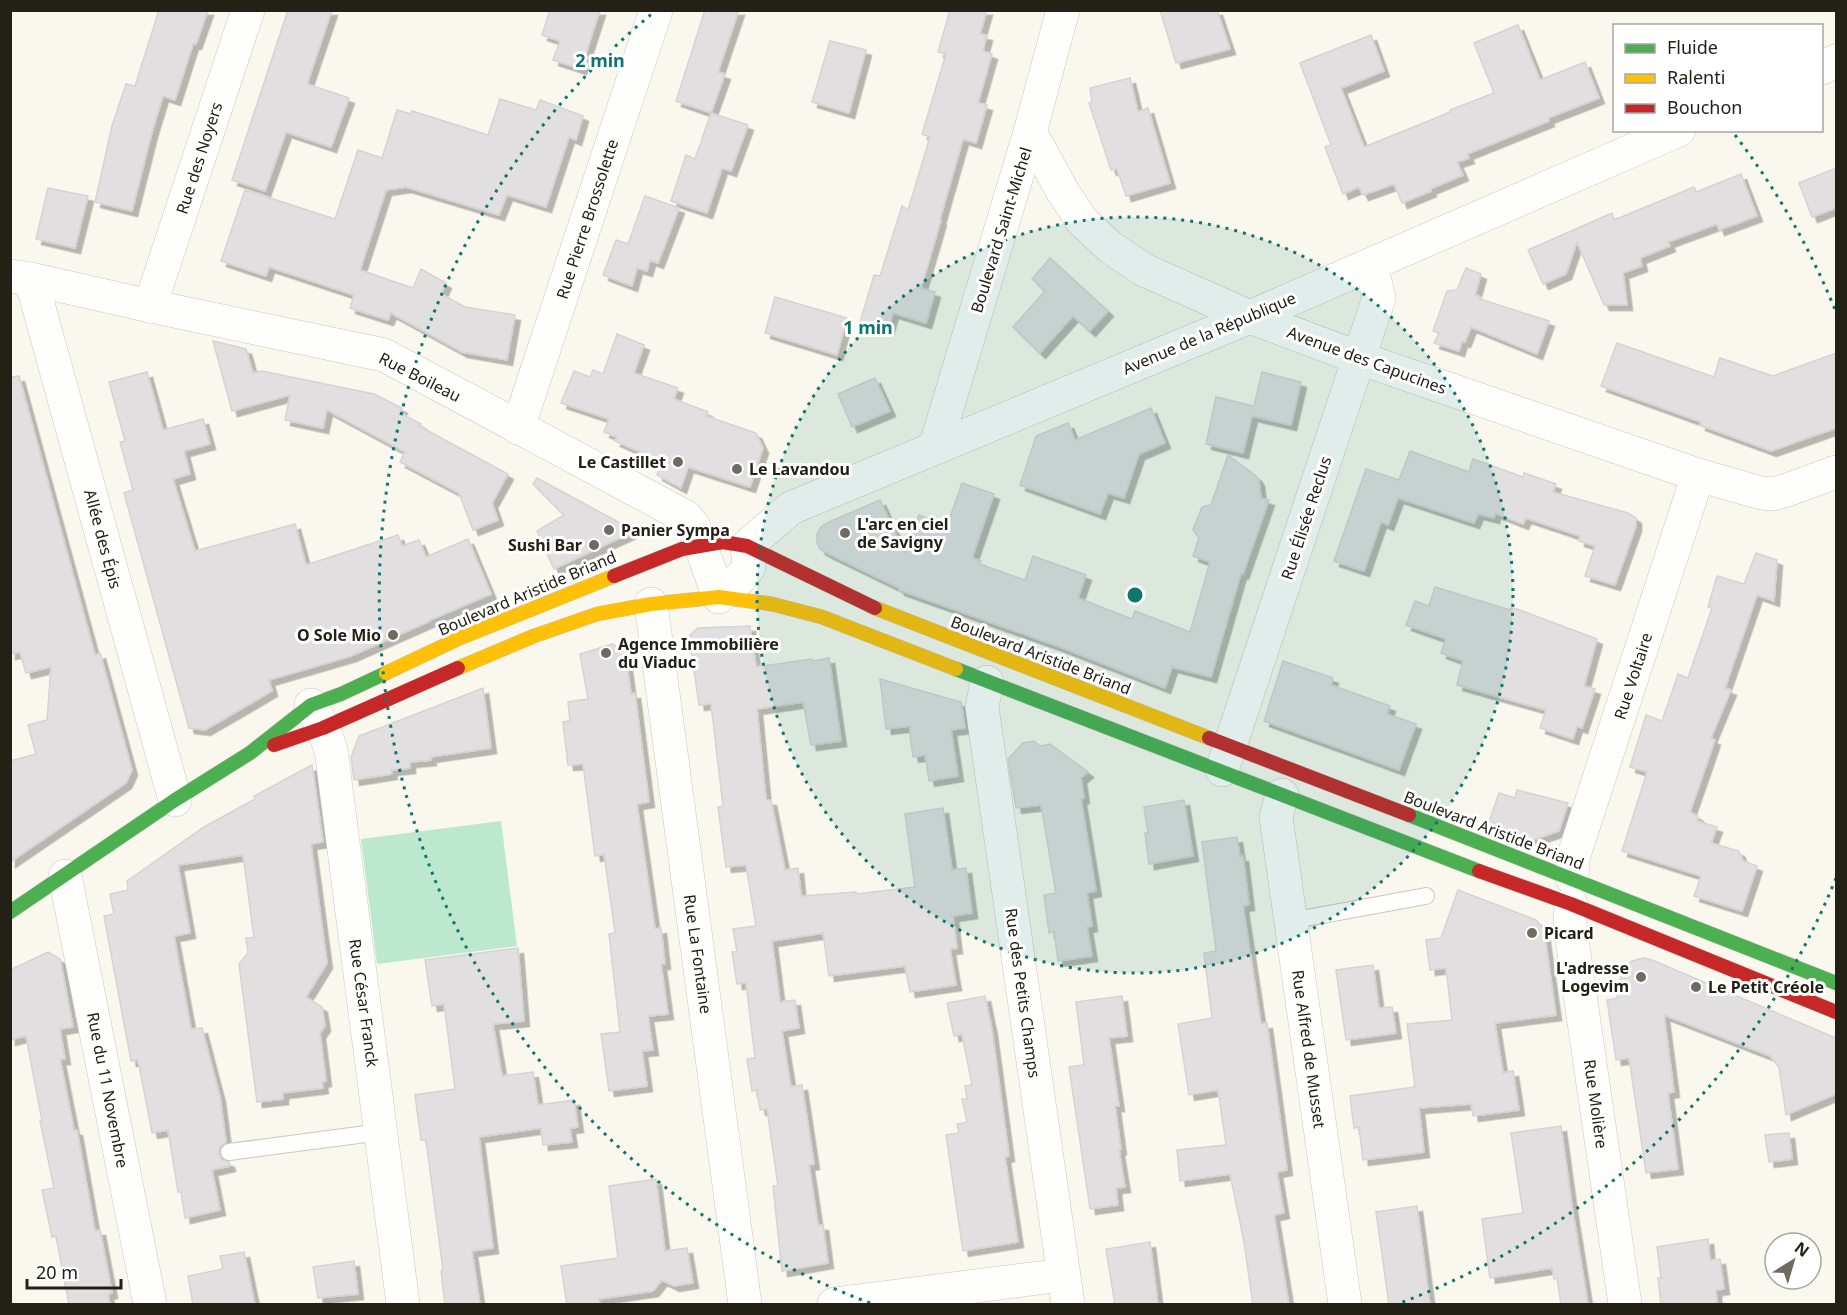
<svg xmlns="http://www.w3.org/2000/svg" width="1847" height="1315" font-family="'Noto Sans',sans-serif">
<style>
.green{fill:#bce8d0}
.building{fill:#e1dfdf;stroke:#d5d3d4;stroke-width:1.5;filter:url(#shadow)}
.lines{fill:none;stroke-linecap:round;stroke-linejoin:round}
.lane-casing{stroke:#c9c7be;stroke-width:18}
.street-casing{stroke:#c9c7be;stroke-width:34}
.fast-casing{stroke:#c9c7be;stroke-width:15}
.slow-casing{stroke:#c9c7be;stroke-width:15}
.jam-casing{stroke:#c9c7be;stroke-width:15}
.lane{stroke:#fefefc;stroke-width:16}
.street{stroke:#fefefc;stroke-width:33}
.fast{stroke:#4caf50;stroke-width:14}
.slow{stroke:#ffc107;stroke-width:14}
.jam{stroke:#c62828;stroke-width:14}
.ring{fill:none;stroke:#0f766e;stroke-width:3;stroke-dasharray:3 6}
.poi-dot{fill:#6e6c62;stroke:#fff;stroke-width:2}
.labels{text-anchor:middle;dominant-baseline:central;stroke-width:6;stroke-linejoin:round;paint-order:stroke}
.street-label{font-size:16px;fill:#232116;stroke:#fff}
.poi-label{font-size:16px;font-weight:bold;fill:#232116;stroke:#fff;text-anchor:start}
.centre{fill:#0f766e;stroke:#fff;stroke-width:3}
.ring-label{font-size:18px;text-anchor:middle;font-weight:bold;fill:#0f766e;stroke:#fff;stroke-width:6;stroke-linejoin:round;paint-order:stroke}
</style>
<defs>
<filter id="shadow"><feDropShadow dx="5.5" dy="5.5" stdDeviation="0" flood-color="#0004"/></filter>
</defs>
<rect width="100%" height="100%" fill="#f9f7ee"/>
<polygon class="green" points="501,821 517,946 377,964 361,839"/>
<g class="building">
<polygon points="159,10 208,10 196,44 193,44 175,100 163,96 152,132 132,211 95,202 112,126 126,84 135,86"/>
<polygon points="288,10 332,10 307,84 349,98 331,147 286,132 265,191 232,180"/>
<polygon points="550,10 600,10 581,69 553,60 560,41 542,35"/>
<polygon points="705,10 739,10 718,72 725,74 711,113 676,101"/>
<polygon points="950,10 987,10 980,34 987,35 983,51 992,54 978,103 987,105 976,143 963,139 940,219 941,220 921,288 935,292 926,323 893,313 888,330 860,322 874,275 880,276 902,206 908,210 930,137 922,134 946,54 938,52"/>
<polygon points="1160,10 1217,10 1230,49 1176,63"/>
<polygon points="1518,25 1540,80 1585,62 1599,98 1548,118 1549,121 1467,154 1469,158 1457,162 1463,175 1430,189 1431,191 1402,203 1394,184 1363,195 1359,187 1343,194 1325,147 1331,145 1300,63 1371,35 1384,71 1341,88 1364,147 1431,120 1450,112 1450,110 1494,93 1474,43"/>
<polygon points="830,41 866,50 849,113 812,102"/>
<polygon points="1130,78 1138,112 1148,108 1170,183 1126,196 1117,169 1111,170 1089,103 1092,102 1090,88"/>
<polygon points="500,99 536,110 540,100 583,116 576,140 569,137 546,207 507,195 499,215 406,187 386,190 360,270 413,288 421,269 446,283 441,294 465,307 515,315 507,360 462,352 391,313 388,320 350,308 354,295 269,267 266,276 221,261 245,190 335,219 358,150 382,158 397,110 411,114 412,111 488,135"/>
<polygon points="711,113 748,125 731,171 722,168 707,213 671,201 686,155 695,159"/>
<polygon points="1836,168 1836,208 1812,217 1799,183"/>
<polygon points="1741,174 1757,216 1719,230 1717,224 1668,242 1670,246 1640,258 1642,266 1623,273 1627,305 1604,305 1577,242 1566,274 1543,284 1528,250 1612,213 1614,220 1694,187 1696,192"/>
<polygon points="48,188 88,196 75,248 36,239"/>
<polygon points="645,196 679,208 658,263 650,260 647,271 637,268 632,286 603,275 616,240 628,244"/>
<polygon points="1050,258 1108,311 1090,331 1073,316 1040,353 1013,327 1045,291 1032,279"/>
<polygon points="1466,268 1481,274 1475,295 1481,297 1480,299 1549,321 1537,354 1471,327 1465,342 1462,341 1459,351 1434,343 1439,333 1433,331 1447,291 1457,290"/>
<polygon points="775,297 847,318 837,355 765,333"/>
<polygon points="617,334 644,345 634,373 678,388 674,399 708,412 706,416 756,433 763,448 750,487 688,467 681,488 657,475 661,461 639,454 640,452 615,441 617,437 604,432 609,419 561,403 574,371 590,377 593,370 603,374"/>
<polygon points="213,341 246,349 253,373 262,371 374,394 402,408 400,413 421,424 419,426 508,474 492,503 498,520 473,530 459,493 400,462 405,452 327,410 323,428 285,420 290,395 232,411"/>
<polygon points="1617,343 1714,377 1720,358 1773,376 1836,353 1836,428 1771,451 1700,425 1701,422 1601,386"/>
<polygon points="147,372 163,430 203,419 210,444 184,451 190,474 173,479 195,551 295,524 306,565 398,535 402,546 419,540 426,557 468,539 491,594 430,620 430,621 351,656 269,680 272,691 205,730 189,728 124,493 133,490 120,442 125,441 109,382"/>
<polygon points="1262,372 1301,382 1291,425 1252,416 1243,453 1206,444 1216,397 1254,406"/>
<polygon points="19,376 95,655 100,653 132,770 126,783 10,862 10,761 36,754 28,725 47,720 51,667 26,673 20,652 10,654 10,377"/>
<polygon points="875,378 890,411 852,427 838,394"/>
<polygon points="1151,408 1165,443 1139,454 1124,498 1108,493 1100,514 1020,485 1036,436 1068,423 1075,440"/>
<polygon points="1410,451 1469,472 1473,459 1523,477 1524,473 1556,484 1553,492 1628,513 1636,518 1636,526 1615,585 1585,576 1595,546 1579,541 1580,536 1526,518 1523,524 1495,513 1494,518 1478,514 1474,523 1398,498 1388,525 1381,522 1364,571 1334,561 1366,469 1399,480"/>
<polygon points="1228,455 1256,476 1259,481 1261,498 1269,500 1243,574 1241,573 1211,677 1172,667 1165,688 1060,647 899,590 899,588 827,553 820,549 817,542 817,534 821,527 829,522 880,500 905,554 919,515 947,526 962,483 994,494 972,558 981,561 979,564 1025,580 1033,556 1086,575 1078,598 1132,619 1135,611 1190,632 1210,562 1193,556 1199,538 1193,530 1202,507 1211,505"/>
<polygon points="537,478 635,531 554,569 537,531 564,515 533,484"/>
<polygon points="1756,553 1777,560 1774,601 1757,595 1725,688 1731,690 1711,738 1715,740 1690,812 1698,816 1697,821 1717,827 1711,843 1739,851 1743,861 1757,866 1742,911 1694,896 1701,876 1622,851 1647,772 1630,767 1646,715 1662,721 1678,674 1688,678 1712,608 1708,607 1717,576 1744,584"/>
<polygon points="1435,587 1510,610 1511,608 1517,609 1597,639 1584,686 1595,689 1582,728 1577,726 1573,739 1540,728 1546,710 1457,685 1463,661 1441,653 1446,639 1406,625 1415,601 1429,606"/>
<polygon points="750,626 756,667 812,659 813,661 829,658 841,741 811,745 803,702 757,709 766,800 771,800 785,870 798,868 801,896 856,892 856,894 915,887 905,814 943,808 952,870 966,868 972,913 953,916 957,948 950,949 956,985 910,992 905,966 829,976 823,933 772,941 780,1002 795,1000 799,1028 782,1031 791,1087 802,1085 814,1164 809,1165 818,1225 823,1225 828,1263 782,1271 773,1186 778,1186 767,1109 760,1110 757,1090 752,1091 747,1059 755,1058 746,983 737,984 732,952 737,952 733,929 756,926 746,865 726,867 718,807 723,806 711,704 699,705 689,636 698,628"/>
<polygon points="612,644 625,651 631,694 635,693 649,802 637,804 655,929 661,928 665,964 661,964 668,1014 648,1016 653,1050 642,1051 647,1086 609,1091 601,1034 620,1032 609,934 615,933 604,854 595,856 583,764 568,765 563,722 570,721 568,702 588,699 580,654"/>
<polygon points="1283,661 1333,678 1331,685 1390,706 1387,714 1416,724 1399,770 1264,721"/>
<polygon points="880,679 961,702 965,728 951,730 958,776 929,781 925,755 913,757 910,736 910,726 886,729"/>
<polygon points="483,688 491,748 430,757 431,760 410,762 410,768 391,770 392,774 354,780 351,757 359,736"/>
<polygon points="1034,741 1040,746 1050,744 1088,772 1081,778 1084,798 1081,799 1096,891 1087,893 1092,926 1087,927 1092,956 1058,961 1054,931 1049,933 1044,895 1056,893 1041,805 1016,808 1008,759 1023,743"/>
<polygon points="312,765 323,842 311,844 327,963 306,997 322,1007 325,1026 320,1033 326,1081 322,1082 323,1088 283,1093 283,1099 257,1102 239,964 248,953 246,938 254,938 243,855 178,865 190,933 174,936 191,1029 202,1028 220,1097 226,1142 220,1147 219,1154 221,1159 229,1162 230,1166 212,1170 220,1210 185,1218 181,1192 178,1192 168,1130 152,1133 138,1060 131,1061 104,916 114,914 110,894 128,890 127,881 204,827 255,799 254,796"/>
<polygon points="1517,790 1568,803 1559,831 1533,840 1489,822 1499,793 1515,798"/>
<polygon points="1184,800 1193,856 1149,864 1145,833 1148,833 1144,807"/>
<polygon points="1237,837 1240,857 1243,856 1249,905 1243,906 1261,1024 1267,1023 1287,1170 1277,1172 1284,1213 1274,1215 1289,1305 1253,1305 1244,1242 1230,1174 1180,1181 1177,1150 1226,1145 1218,1090 1189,1095 1178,1024 1212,1018 1204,953 1216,951 1202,842"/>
<polygon points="1458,890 1536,920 1544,930 1556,1015 1495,1023 1503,1073 1513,1071 1519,1110 1473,1116 1471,1104 1419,1108 1424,1152 1363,1160 1359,1127 1354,1128 1350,1096 1415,1087 1407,1024 1452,1020 1446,968 1430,970 1426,940 1441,938"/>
<polygon points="518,948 524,1021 493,1024 502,1076 533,1072 538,1105 574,1100 578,1127 570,1128 572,1142 543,1145 541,1128 479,1137 493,1248 472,1251 480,1305 445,1305 441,1271 443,1270 426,1140 421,1140 415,1095 455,1089 444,1004 432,1006 425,960"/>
<polygon points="48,952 60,959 73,1027 60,1029 65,1059 60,1059 74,1130 77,1130 95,1231 100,1230 112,1293 108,1294 110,1305 69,1305 56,1236 52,1237 42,1190 54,1188 40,1121 42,1121 26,1036 10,1040 10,970"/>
<polygon points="1643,958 1652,960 1836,1038 1836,1094 1786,1115 1779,1067 1770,1056 1664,1015 1674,1092 1668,1093 1678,1169 1646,1173 1629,1058 1616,1060 1607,1000 1617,998 1621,976 1625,967 1632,961"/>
<polygon points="1373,965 1379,1008 1392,1007 1396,1033 1346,1040 1336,970"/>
<polygon points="985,996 992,1030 1009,1156 1005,1157 1018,1242 963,1251 946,1135 959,1133 957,1124 967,1122 962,1099 967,1099 965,1086 972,1085 962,1034 954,1036 947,1003"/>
<polygon points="1122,996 1127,1036 1109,1038 1119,1106 1115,1106 1121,1149 1119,1150 1125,1187 1116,1188 1118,1205 1090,1209 1069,1067 1084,1065 1076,1002"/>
<polygon points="1561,1126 1572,1206 1588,1305 1561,1305 1557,1278 1554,1279 1552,1268 1490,1278 1482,1219 1523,1213 1511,1133"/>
<polygon points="1789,1133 1792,1159 1769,1162 1765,1135"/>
<polygon points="656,1179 665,1251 687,1248 693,1283 674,1286 662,1280 653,1291 599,1299 600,1305 567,1305 561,1266 618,1258 609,1186"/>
<polygon points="1417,1206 1430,1305 1389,1305 1376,1212"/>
<polygon points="1708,1239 1710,1260 1720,1259 1724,1289 1716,1290 1717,1305 1661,1305 1658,1278 1661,1278 1657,1247"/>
<polygon points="1150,1242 1158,1305 1115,1305 1106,1249"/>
<polygon points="244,1252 255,1305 193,1305 188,1276 223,1269 220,1256"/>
<polygon points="354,1261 358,1294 318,1298 313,1267"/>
</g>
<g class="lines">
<defs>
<g id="lane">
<polyline points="1290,921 1426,896"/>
<polyline points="229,1152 381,1132"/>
</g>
<g id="street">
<polyline points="1822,68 1836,61"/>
<polyline points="1030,132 1063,192 1082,221 1110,247 1144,270 1250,317 1359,358 1698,475 1761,493 1773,494 1787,490 1836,472"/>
<polyline points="10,276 31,279 150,306 384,355 686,517 694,527 719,597 741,577 749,567 747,546 791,508 1250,317 1679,130"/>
<polyline points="31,279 175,800"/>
<polyline points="150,306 248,10"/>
<polyline points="518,428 656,10"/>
<polyline points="935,448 1030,132 1063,10"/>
<polyline points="651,604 745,1304"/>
<polyline points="987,682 982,707 1068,1304"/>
<polyline points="311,705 323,728 331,750 403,1304"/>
<polyline points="1222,770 1379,298 1371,265"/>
<polyline points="1282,795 1276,817 1345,1304"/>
<polyline points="65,876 150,1304"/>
<polyline points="1572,878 1573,858 1698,475"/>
<polyline points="1571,904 1570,926 1625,1304"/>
<polyline points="834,1304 1063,1275"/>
</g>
<g id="fast">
<polyline points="956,669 1479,871"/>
<polyline points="1409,815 1836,983"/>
<polyline points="10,912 175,800 250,753 311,705 341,694 386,673"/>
</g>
<g id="slow">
<polyline points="875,608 1209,738"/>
<polyline points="458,668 534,636 597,614 651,604 719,597 772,604 822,617 956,669"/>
<polyline points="386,673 460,638 614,576"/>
</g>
<g id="jam">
<polyline points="614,576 682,549 723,542 747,546 875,608"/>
<polyline points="1209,738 1409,815"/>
<polyline points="274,745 323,728 458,668"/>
<polyline points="1479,871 1571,904 1836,1012"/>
</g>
</defs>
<use href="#lane" class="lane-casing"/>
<use href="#street" class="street-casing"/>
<use href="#fast" class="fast-casing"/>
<use href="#slow" class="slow-casing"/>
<use href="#jam" class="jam-casing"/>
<use href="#lane" class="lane"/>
<use href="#street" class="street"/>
<use href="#fast" class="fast"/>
<use href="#slow" class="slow"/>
<use href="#jam" class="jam"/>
</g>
<circle cx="1135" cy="595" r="378" fill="#0f766e" fill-opacity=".12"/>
<g class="ring">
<circle cx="1135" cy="595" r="378"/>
<path d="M1836 878A756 756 0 0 1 1400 1303M870 1303A756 756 0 0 1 654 12M1735 135A756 756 0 0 1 1836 312"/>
</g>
<g class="poi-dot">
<circle cx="678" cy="462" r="6"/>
<circle cx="737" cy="469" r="6"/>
<circle cx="609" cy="530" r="6"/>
<circle cx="845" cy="533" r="6"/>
<circle cx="594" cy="545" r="6"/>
<circle cx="393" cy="635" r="6"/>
<circle cx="606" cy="653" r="6"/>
<circle cx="1532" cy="933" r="6"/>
<circle cx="1641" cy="977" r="6"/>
<circle cx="1696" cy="987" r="6"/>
</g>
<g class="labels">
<g class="street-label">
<text transform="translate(199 158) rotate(-72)">Rue des Noyers</text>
<text transform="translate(587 219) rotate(-72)">Rue Pierre Brossolette</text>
<text transform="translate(1001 230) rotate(-73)">Boulevard Saint-Michel</text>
<text transform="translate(1209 333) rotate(-23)">Avenue de la République</text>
<text transform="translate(1367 360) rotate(20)">Avenue des Capucines</text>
<text transform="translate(420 377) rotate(27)">Rue Boileau</text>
<text transform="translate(1306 518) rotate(-72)">Rue Élisée Reclus</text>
<text transform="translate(103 539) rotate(75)">Allée des Épis</text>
<text transform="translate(527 593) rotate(-23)">Boulevard Aristide Briand</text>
<text transform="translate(1041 655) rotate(21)">Boulevard Aristide Briand</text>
<text transform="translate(1633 676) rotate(-72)">Rue Voltaire</text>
<text transform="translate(1494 830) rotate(21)">Boulevard Aristide Briand</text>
<text transform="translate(698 954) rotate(82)">Rue La Fontaine</text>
<text transform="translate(1023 993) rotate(82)">Rue des Petits Champs</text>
<text transform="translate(364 1003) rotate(82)">Rue César Franck</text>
<text transform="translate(1309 1049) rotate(82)">Rue Alfred de Musset</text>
<text transform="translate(108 1090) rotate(79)">Rue du 11 Novembre</text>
<text transform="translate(1596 1104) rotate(82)">Rue Molière</text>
</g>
<g class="poi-label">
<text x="666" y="462" text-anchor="end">Le Castillet</text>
<text x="749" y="469">Le Lavandou</text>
<text x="857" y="524">L'arc en ciel<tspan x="857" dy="18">de Savigny</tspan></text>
<text x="621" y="530">Panier Sympa</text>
<text x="582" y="545" text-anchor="end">Sushi Bar</text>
<text x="381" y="635" text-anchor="end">O Sole Mio</text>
<text x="618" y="644">Agence Immobilière<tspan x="618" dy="18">du Viaduc</tspan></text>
<text x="1544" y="933">Picard</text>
<text x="1629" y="968" text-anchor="end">L'adresse<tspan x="1629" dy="18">Logevim</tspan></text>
<text x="1708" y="987">Le Petit Créole</text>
</g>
</g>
<circle cx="1135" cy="595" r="9" class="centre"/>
<g class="ring-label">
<text x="600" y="67">2 min</text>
<text x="868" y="334">1 min</text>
</g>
<rect width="1847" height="1315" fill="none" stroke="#232116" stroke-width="24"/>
<rect x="1613" y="24" width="210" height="108" fill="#ffffff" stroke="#a7a6a2" stroke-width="1.5"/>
<rect x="1625" y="44" width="30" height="9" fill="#4caf50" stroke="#a7a6a2" stroke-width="1.5"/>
<text x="1667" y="54" font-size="18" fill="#232116">Fluide</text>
<rect x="1625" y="74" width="30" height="9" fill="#ffc107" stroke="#a7a6a2" stroke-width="1.5"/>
<text x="1667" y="84" font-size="18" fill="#232116">Ralenti</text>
<rect x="1625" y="104" width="30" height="9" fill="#c62828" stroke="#a7a6a2" stroke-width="1.5"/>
<text x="1667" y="114" font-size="18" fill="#232116">Bouchon</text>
<g transform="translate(1793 1261) rotate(37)"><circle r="28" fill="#ffffff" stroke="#a7a6a2" stroke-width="1.5"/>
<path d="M0-4.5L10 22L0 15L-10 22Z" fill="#6e6c62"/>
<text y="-9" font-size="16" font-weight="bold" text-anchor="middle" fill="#232116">N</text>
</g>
<path d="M27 1279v9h94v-9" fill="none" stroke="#232116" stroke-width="3"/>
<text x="36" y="1279" font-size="18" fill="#232116" stroke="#ffffff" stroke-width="4.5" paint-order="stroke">20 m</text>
</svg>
